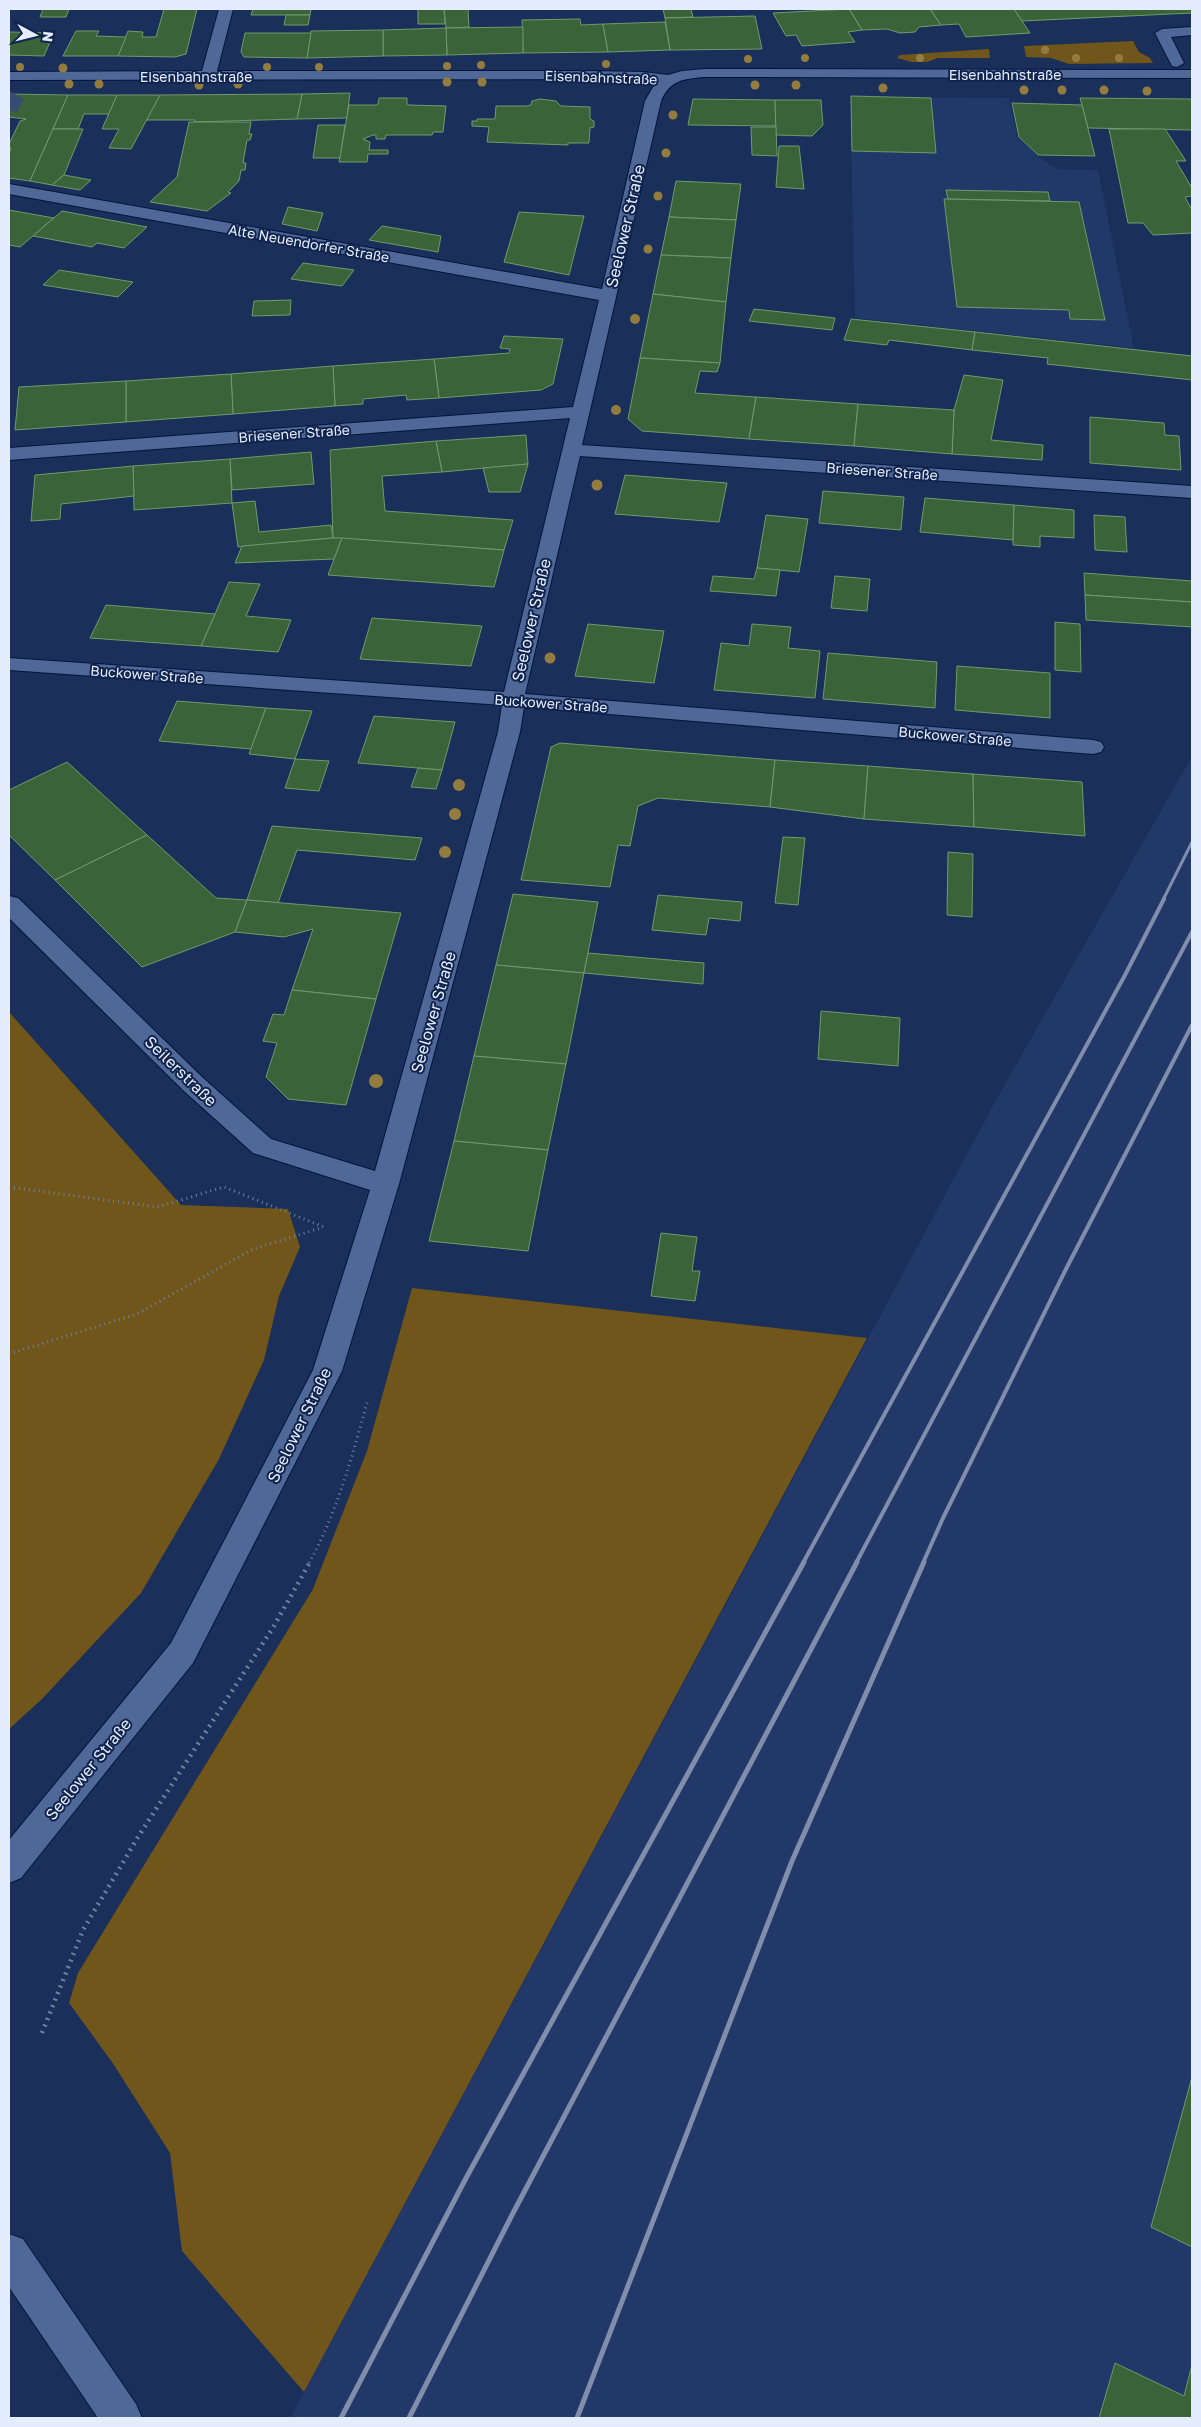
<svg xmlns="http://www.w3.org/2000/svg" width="1201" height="2427" font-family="'Golos Text',sans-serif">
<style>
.built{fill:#213868}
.green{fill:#71561b}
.building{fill:#3b6339;stroke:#709a6d}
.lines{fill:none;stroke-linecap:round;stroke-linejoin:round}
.minor-tunnel{stroke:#384c72;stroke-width:16;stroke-dasharray:16 8;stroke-linecap:butt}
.minor-casing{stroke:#04153d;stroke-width:2}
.path-far1{stroke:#71809f;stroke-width:3;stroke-dasharray:1 4;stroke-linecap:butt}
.path{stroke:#71809f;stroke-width:4.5;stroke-dasharray:2 5;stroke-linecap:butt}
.minor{fill:#506897;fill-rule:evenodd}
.rail-far2{stroke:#808eab;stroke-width:3}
.rail-far1{stroke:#808eab;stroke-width:4}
.rail{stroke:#808eab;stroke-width:5}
.tree{fill:#947c3f}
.labels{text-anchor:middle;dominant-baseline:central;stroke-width:4;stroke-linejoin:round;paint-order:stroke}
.far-street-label{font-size:14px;fill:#e4edfd;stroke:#10244d}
.street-label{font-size:16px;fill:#e4edfd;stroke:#10244d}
</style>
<rect width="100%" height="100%" fill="#1a2f59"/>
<g class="built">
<polygon points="850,97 1009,98 1017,137 1039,157 1058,169 1098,170 1134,348 855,318"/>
<polygon points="1192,756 1192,2418 290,2418 991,1109"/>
</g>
<g class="green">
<polygon points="1133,41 1139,52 1150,58 1153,63 1069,64 1051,58 1026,57 1024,46"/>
<polygon points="989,49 990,58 938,58 927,62 912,62 897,58 900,55"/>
<polygon points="9,1012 181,1205 288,1209 300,1247 279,1296 264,1360 219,1459 141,1593 42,1699 9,1729"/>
<polygon points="412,1288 867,1338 304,2392 182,2251 170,2153 112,2062 69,2003 78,1973 313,1589 367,1451"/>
</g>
<g class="building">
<polygon points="43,9 69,9 66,17 40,17"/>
<polygon points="164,9 197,9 186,54 175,57 118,56 128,31 143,32 142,37 156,37"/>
<polygon points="253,9 311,9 310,15 251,15"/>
<polygon points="418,9 444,9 445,24 418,24"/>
<polygon points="444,9 468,9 469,27 446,28"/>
<polygon points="663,9 691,9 693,17 665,18"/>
<polygon points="849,9 930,9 941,25 919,27 915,32 900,33 887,29 862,30"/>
<polygon points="849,9 862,30 848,32 855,42 802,46 796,35 786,36 773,13"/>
<polygon points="930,9 1014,9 1030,33 966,37 959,24 941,25"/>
<polygon points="1014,9 1192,9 1192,13 1022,21"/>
<polygon points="286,15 310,15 308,25 284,25"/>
<polygon points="755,16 762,49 670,50 665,18"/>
<polygon points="580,19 581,25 603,24 608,52 523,53 522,20"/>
<polygon points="665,22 670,50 608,52 603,24"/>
<polygon points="523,27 523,53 447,55 446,28"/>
<polygon points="446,28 447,55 383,56 383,30"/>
<polygon points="383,30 383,56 307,58 311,31"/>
<polygon points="76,31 99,31 96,36 126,37 118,56 63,56"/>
<polygon points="9,32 54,33 44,56 9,55"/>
<polygon points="245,33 311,33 307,58 244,57 241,52"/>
<polygon points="350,93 347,118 297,119 302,94"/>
<polygon points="9,94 68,95 30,181 9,178 9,151 11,150 9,144 20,121 26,119 9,117"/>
<polygon points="302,94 297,119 194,122 195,120 146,120 160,95"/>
<polygon points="68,95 117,95 109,114 84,114 78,129 53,129"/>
<polygon points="117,95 160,95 131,149 109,148 119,129 102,129"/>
<polygon points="851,96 931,98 936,153 852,151"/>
<polygon points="379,98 407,98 407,104 409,105 446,106 443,132 433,132 432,135 386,135 385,139 376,139 376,135 373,135 363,139 370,142 369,150 388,150 388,154 368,154 367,162 339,162 349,105 376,105 378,104"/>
<polygon points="1080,98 1192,99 1192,130 1088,128"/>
<polygon points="540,99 556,101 561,106 590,107 590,119 594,121 594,127 590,128 589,143 568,143 568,145 487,142 489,127 472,126 472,121 477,121 477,119 495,119 496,106 526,106 531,105 532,101"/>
<polygon points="693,99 775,100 776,126 688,125"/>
<polygon points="775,100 821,100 823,125 812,136 776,135"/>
<polygon points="1012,103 1082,105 1095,156 1038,155 1019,137"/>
<polygon points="189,122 251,122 249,134 252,134 250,140 247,140 243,163 246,163 245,170 241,170 239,181 228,192 231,193 207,211 150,202 177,177"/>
<polygon points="318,125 345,125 340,158 313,158"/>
<polygon points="751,127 776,127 777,156 752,155"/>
<polygon points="53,129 83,129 64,175 52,185 30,181"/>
<polygon points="1109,129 1165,129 1186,161 1176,161 1192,188 1192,196 1185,197 1192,210 1192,233 1153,235 1143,223 1128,223"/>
<polygon points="779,146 799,146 804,189 776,187"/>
<polygon points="64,175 91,180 80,190 52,185"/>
<polygon points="676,181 741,184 736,220 669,217"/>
<polygon points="946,190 1048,192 1050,201 948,199"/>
<polygon points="944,199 1079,202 1105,320 1070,319 1069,310 957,307"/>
<polygon points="288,207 323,213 317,231 282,224"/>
<polygon points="9,210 54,218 20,247 9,245"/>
<polygon points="62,211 147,227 124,248 97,243 92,247 33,236"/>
<polygon points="519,212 584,216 569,275 504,262"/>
<polygon points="669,217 736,220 731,258 661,255"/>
<polygon points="382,226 441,236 438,252 369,240"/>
<polygon points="661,255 731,258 726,302 653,294"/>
<polygon points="303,263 354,270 342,286 291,279"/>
<polygon points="59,270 133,282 118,297 43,285"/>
<polygon points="653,294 726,302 720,363 640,358"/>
<polygon points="291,300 290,315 252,316 254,301"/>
<polygon points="754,309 835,318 832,330 749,321"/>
<polygon points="851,319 975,332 972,350 889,340 887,345 844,340"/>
<polygon points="975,332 1192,356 1192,380 1047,364 1048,358 972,350"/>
<polygon points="504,336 563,339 553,384 541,390 439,398 434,359 509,353 510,349 500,348"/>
<polygon points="640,358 720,363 717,372 700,371 695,393 756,397 749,439 642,431 628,419"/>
<polygon points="434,359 439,398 407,400 406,395 363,399 363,404 335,406 333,366"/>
<polygon points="333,366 335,406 233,414 231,374"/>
<polygon points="231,374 233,414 126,422 126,381"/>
<polygon points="964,375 1003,380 991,440 1043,445 1042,460 952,454 954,410"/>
<polygon points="126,381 126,422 15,430 19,387"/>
<polygon points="756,397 858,404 854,446 749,439"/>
<polygon points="858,404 954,410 952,454 854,446"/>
<polygon points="1090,417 1164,423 1165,435 1179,436 1181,470 1090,463"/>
<polygon points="526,435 528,464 442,472 436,441"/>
<polygon points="436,441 442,472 382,476 385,511 513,520 504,550 333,538 330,450"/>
<polygon points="311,452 314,484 232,490 230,459"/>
<polygon points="230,459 232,503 134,510 133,466"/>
<polygon points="528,464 520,492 489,492 483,468"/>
<polygon points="133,466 134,496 61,504 60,519 31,521 35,475"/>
<polygon points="625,475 727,483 719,522 615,514"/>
<polygon points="823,491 904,497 901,530 819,523"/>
<polygon points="925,498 1014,505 1013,540 920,532"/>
<polygon points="255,501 259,532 331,525 333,538 238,547 232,503"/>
<polygon points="1014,505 1074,510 1074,538 1040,536 1040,547 1013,545"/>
<polygon points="766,515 808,519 799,572 757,568"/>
<polygon points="1094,515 1125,517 1127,552 1095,550"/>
<polygon points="333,538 342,538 334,559 235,563 242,546"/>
<polygon points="342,538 504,550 494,587 328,575"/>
<polygon points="757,568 780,570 776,596 710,591 713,576 754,579"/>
<polygon points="1084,573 1192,581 1192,602 1085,595"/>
<polygon points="835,576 870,579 867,611 831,608"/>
<polygon points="229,582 260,584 246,616 291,620 278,652 201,646"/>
<polygon points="1085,595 1192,602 1192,627 1086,620"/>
<polygon points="106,605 215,614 201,646 90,638"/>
<polygon points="372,618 482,626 471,666 360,659"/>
<polygon points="1055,622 1080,624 1081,672 1055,670"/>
<polygon points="588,624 664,631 654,683 575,676"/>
<polygon points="752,624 791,627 788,648 820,651 815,698 714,690 721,643 749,646"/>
<polygon points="828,653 937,662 935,708 823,699"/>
<polygon points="957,666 1050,673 1050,718 955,710"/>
<polygon points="177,701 266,708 251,749 159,741"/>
<polygon points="266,708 312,711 295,759 249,754"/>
<polygon points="374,716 455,722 442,770 358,763"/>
<polygon points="560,743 775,760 770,807 658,798 638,806 630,846 618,845 610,887 521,880 551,747"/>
<polygon points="295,759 329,761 319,791 285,788"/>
<polygon points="775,760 868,766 864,819 770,807"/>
<polygon points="67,762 147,835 55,880 9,835 9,790"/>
<polygon points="868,766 973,774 974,827 864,819"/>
<polygon points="418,768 442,770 436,789 411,787"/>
<polygon points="973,774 1082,782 1085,836 974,827"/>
<polygon points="272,826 422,838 415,860 297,850 278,903 247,900"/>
<polygon points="147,835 216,898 247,900 235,932 142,967 55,880"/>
<polygon points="783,837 805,838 798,905 775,903"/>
<polygon points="948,852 973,854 972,917 947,915"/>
<polygon points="513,894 598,902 584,973 496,965"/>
<polygon points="658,895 742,902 740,921 709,918 706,935 652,930"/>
<polygon points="247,900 401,913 376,999 292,990 313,929 284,937 235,932"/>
<polygon points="588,953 704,963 703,984 584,973"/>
<polygon points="496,965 584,973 566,1064 474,1056"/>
<polygon points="292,990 376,999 346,1105 288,1099 266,1077 277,1043 263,1041 273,1014 284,1015"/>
<polygon points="821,1011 900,1018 898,1066 818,1059"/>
<polygon points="474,1056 566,1064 548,1150 454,1141"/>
<polygon points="454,1141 548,1150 528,1251 429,1241"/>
<polygon points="661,1233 697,1237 692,1271 700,1271 695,1301 651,1296"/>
<polygon points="1192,2077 1192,2247 1151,2227"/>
<polygon points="1115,2363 1184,2396 1192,2365 1192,2418 1099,2418"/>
</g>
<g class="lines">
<polyline class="minor-tunnel" points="9,109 18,94"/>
<defs>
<g id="minor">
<path d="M 219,9 L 233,9 L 217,71 L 589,71 L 644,72 L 668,75 L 682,71 L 704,69 L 1192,70 L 1192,78 L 704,77 C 683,79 670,80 661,101 L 582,445 L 1192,486 L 1192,498 L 580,456 L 525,694 L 1093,740 L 1101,742 L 1104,747 L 1101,752 L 1093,754 L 524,707 L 520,732 L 399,1184 L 342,1371 L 193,1663 L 21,1878 L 9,1883 L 9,1840 L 171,1643 L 313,1370 L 370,1190 L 253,1153 L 184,1091 L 9,918 L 9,896 L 18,898 L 202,1077 L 271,1139 L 375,1171 L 498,732 L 502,705 L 9,670 L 9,658 L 504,692 L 570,418 L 9,460 L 9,448 L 573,407 L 599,300 L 9,194 L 9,184 L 602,289 L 645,101 L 656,82 L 589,79 L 9,80 L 9,72 L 202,71 Z"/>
<polygon points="1192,27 1192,35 1171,37 1184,63 1177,67 1172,66 1155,33 1162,29"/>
<polygon points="9,2234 23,2239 136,2404 142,2418 98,2418 9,2287"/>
</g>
</defs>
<use href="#minor" class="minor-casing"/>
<g class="path-far1">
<polyline points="9,1187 158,1207 224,1187 324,1227"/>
<polyline points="9,1354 137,1314 253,1249 321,1228"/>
<path d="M 309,1563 C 337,1513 353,1454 368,1399"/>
</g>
<polyline class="path" points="42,2033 83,1930 138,1837 274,1626 310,1562"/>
<use href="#minor" class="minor"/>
<polyline class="rail-far2" points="1163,900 1192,842"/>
<g class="rail-far1">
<polyline points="803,1563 1124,977 1164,899"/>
<polyline points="856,1563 1192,932"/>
<polyline points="923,1563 943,1518 1066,1269 1192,1025"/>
</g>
<g class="rail">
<polyline points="341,2418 465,2180 804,1562"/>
<polyline points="409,2418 512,2215 857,1562"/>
<polyline points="577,2418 792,1861 924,1562"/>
</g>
</g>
<g class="tree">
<circle cx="1045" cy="50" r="4"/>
<circle cx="805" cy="58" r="4"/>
<circle cx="920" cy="58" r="4"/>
<circle cx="1076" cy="58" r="4"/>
<circle cx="1119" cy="58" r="4"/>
<circle cx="748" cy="59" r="4"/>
<circle cx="606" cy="64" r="4"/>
<circle cx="481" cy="65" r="4"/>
<circle cx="447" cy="66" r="4"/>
<circle cx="20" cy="67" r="4"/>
<circle cx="267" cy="67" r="4"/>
<circle cx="319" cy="67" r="4"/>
<circle cx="63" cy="68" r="4.5"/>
<circle cx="447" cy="82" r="4.5"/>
<circle cx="482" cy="82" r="4.5"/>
<circle cx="69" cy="84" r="4.5"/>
<circle cx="99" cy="84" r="4.5"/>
<circle cx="238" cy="84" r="4.5"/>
<circle cx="199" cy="85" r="4.5"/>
<circle cx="755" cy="85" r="4.5"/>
<circle cx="796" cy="85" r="4.5"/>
<circle cx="883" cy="88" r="4.5"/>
<circle cx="1024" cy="90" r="4.5"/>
<circle cx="1062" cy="90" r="4.5"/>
<circle cx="1104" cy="90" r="4.5"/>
<circle cx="1147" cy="91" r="4.5"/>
<circle cx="673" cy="115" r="4.5"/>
<circle cx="666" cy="153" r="4.5"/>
<circle cx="658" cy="196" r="4.5"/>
<circle cx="648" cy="249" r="4.5"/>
<circle cx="635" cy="319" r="5"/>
<circle cx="616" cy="410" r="5"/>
<circle cx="597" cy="485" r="5.5"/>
<circle cx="550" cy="658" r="5.5"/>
<circle cx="459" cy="785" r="6"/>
<circle cx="455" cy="814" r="6"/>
<circle cx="445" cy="852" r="6"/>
<circle cx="376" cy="1081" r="7"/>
</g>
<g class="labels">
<g class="far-street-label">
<text x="1005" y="74">Eisenbahnstraße</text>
<text x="196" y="76">Eisenbahnstraße</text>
<text transform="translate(601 77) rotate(2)">Eisenbahnstraße</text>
<text transform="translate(309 243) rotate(10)">Alte Neuendorfer Straße</text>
<text transform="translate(294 433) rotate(-4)">Briesener Straße</text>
<text transform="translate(882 471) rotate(4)">Briesener Straße</text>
<text transform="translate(147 674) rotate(4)">Buckower Straße</text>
<text transform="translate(551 703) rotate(4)">Buckower Straße</text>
<text transform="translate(955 736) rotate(5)">Buckower Straße</text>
</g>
<g class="street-label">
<text transform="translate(625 226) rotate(-77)">Seelower Straße</text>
<text transform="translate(531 620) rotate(-77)">Seelower Straße</text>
<text transform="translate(433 1012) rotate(-74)">Seelower Straße</text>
<text transform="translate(181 1071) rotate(44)">Seilerstraße</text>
<text transform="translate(299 1425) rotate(-64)">Seelower Straße</text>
<text transform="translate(88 1769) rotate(-51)">Seelower Straße</text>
</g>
</g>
<rect width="1201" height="2427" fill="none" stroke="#e4edfd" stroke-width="20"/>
<g transform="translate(35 35) rotate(97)" stroke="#10244d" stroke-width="4" paint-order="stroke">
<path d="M0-4L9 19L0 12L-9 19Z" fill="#e4edfd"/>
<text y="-8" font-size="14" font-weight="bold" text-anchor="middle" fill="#e4edfd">N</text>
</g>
</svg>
